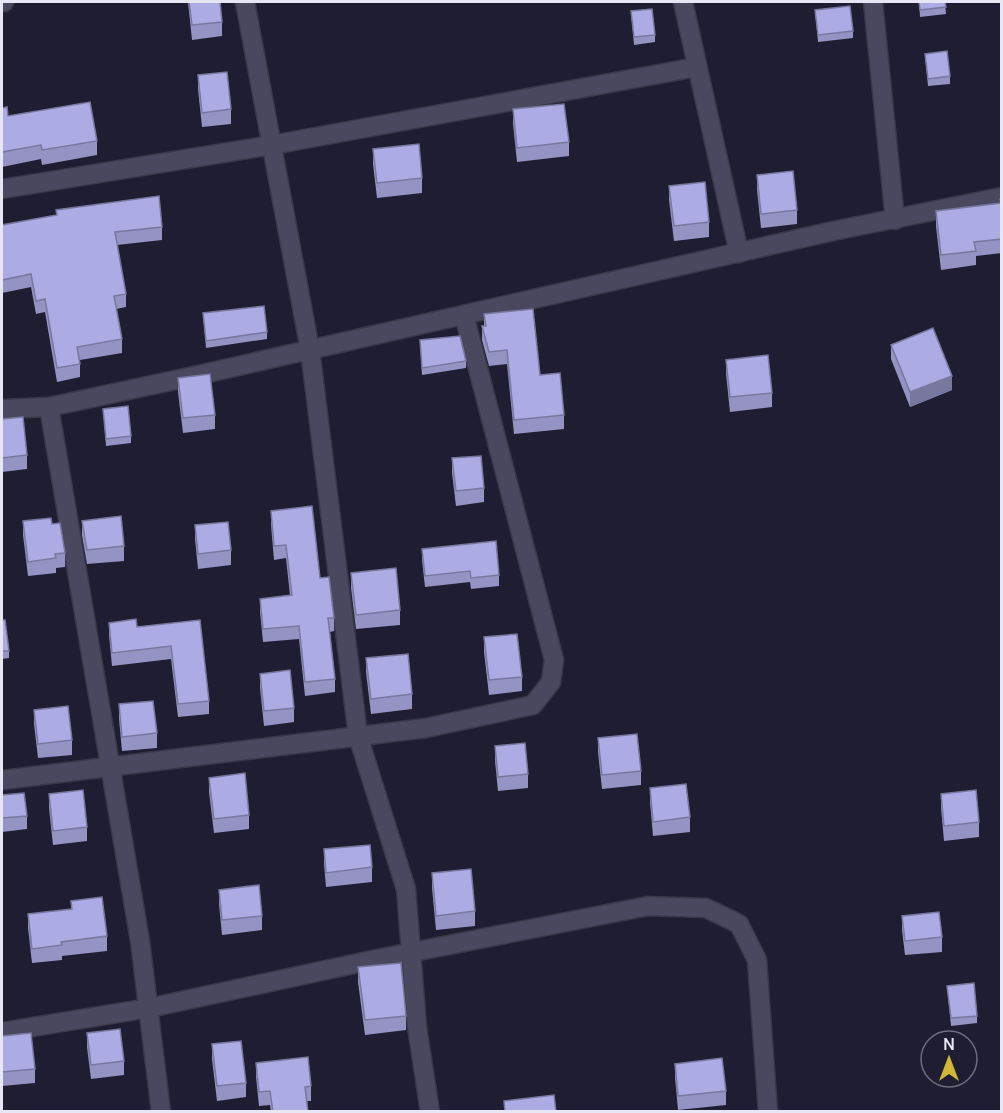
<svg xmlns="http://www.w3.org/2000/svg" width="1003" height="1113" font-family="Manrope,sans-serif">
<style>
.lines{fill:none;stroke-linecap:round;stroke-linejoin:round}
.minor-casing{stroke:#393849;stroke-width:21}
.minor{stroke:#49485f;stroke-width:18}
.wall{fill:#9493c3}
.shaded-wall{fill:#78789f}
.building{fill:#acabe3;stroke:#78789f;stroke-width:1.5}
</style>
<rect width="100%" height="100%" fill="#1e1d31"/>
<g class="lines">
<defs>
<g id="minor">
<polyline points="2,2 4,2"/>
<polyline points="245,2 310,350 358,736 406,889 417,1027 430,1112"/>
<polyline points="683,2 739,253"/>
<polyline points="873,2 895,220"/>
<polyline points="2,189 272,145 697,67"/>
<polyline points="49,407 140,941 161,1112"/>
<polyline points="2,409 49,407 194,376 833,231 1002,197"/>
<polyline points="2,780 426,728 533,705 551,682 554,660 464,315"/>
<polyline points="2,1032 149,1008 377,959 648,906 706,908 739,924 757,960 768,1112"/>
</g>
</defs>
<use href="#minor" class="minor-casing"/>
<use href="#minor" class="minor"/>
</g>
<g class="wall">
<polygon points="188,2 220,2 222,22 222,36 192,40"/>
<polygon points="919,2 945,2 946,14 920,17"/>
<polygon points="815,10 853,31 853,38 818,42"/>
<polygon points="631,11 655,35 655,42 634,45"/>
<polygon points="925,54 950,76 950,84 928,86"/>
<polygon points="198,75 231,109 231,124 202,127 198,89"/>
<polygon points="2,108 8,116 97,141 97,155 42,165 41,159 2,167"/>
<polygon points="513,109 569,142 569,156 517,162 513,124"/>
<polygon points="373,149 422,178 422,193 377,198 373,164"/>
<polygon points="757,175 797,210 797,224 761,228 757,190"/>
<polygon points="669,186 709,222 709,237 674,241 669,200"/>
<polygon points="1002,198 1002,253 976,256 976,265 941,270 936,226 936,211 1000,203 1000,199"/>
<polygon points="56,210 162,227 162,240 117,245 126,294 126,307 116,309 122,339 122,353 80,360 80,377 57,382 45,312 36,314 31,287 2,293 2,225 56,215"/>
<polygon points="203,313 267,332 267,339 206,348"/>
<polygon points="484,314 540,375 564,415 564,429 514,434 507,364 489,366 482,340 482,326 484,326"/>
<polygon points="420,340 466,361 466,368 422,375"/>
<polygon points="891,345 952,390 910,407 891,359"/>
<polygon points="726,360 772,393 772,407 730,412 726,374"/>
<polygon points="178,378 215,415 215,429 183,433 178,392"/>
<polygon points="103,409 131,436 131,443 106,446"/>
<polygon points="2,419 27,455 27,469 2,472"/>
<polygon points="452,458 484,488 484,502 456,506 452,473"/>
<polygon points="271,511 320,578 334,618 334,631 330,632 335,679 335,692 305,696 299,639 263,642 260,612 260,599 290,595 286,558 274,560 271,525"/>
<polygon points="23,521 52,524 65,553 65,567 56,568 56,573 28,576 23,535"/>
<polygon points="82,521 124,546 124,561 87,564 82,535"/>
<polygon points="195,525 231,550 231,565 198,569 195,539"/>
<polygon points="422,549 499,575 499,586 471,589 470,582 425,587 422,560"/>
<polygon points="351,573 400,610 400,625 356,629 351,588"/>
<polygon points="2,620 9,651 9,658 2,659"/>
<polygon points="200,620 209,701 209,714 178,717 171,659 112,666 109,635 109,623 137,627"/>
<polygon points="484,637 522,677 522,691 489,695 484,652"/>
<polygon points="366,658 412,694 412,709 371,714 366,672"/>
<polygon points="260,674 294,708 294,722 264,726 260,688"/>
<polygon points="119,704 157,733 157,748 122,751 119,719"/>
<polygon points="34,710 72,740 72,755 38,758 34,724"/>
<polygon points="598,738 641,771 641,785 602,789 598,752"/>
<polygon points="495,746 528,774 528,788 498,791 495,761"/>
<polygon points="209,778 249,815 249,829 214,833 209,792"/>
<polygon points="650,788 690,817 690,832 653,836 650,802"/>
<polygon points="49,794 87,827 87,841 53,845 49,808"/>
<polygon points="941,794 979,822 979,837 944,841 941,808"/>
<polygon points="2,795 27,816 27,829 2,832"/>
<polygon points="324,849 372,867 372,882 326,887 324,864"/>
<polygon points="432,873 475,911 475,926 436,930 432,888"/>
<polygon points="219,890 262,916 262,930 222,935 219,904"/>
<polygon points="71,901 107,936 107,951 62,956 62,960 32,963 28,928 28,914 71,909"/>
<polygon points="902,916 942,937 942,952 905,955 902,930"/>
<polygon points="358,967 406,1016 406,1030 365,1035 358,982"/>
<polygon points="947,986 977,1016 977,1023 951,1026"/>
<polygon points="87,1033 124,1061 124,1075 91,1079 87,1047"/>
<polygon points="2,1036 35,1069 35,1083 2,1086"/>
<polygon points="212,1044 246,1083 246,1097 217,1101 212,1059"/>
<polygon points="256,1063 311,1086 311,1101 307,1101 308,1112 271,1112 270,1105 259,1106 256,1077"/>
<polygon points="675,1064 726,1091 726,1105 678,1110 675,1078"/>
</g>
<polygon class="shaded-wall" points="952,376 952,390 910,407 910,392"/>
<g class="building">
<polygon points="189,2 220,2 222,22 192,25"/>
<polygon points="919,2 945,2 946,7 920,10"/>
<polygon points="850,6 853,31 818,35 815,10"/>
<polygon points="652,9 655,35 634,37 631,11"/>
<polygon points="947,51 950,76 928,79 925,54"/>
<polygon points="227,72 231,109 202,113 198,75"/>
<polygon points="90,102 97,141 42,150 41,145 2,152 2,108 7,107 8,116"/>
<polygon points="564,104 569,142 517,148 513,109"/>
<polygon points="419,144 422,178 377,183 373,149"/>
<polygon points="793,171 797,210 761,214 757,175"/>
<polygon points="705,182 709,222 674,226 669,186"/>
<polygon points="159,196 162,227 115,232 126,294 114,296 122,339 77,347 80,364 57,368 45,299 36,301 31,274 2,280 2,225 57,215 56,210"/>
<polygon points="1002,198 1002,239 974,242 976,251 941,255 936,211 1001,203 1000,199"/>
<polygon points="264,306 267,332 206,341 203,313"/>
<polygon points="533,309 540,375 560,373 564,415 514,420 507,350 489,352 482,326 486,326 484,314"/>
<polygon points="933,328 952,376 910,392 891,345"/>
<polygon points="460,336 466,361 422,368 420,340"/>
<polygon points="768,355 772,393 730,397 726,360"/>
<polygon points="210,374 215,415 183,418 178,378"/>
<polygon points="128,406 131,436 106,439 103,409"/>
<polygon points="23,417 27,455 2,458 2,419"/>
<polygon points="481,456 484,488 456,491 452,458"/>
<polygon points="312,506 320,578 329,577 334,618 328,618 335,679 305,682 299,626 263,629 260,599 292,595 286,545 274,546 271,511"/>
<polygon points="121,516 124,546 87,550 82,521"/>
<polygon points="51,518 52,524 60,523 65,553 55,554 56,558 28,562 23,521"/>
<polygon points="228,522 231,550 198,554 195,525"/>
<polygon points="496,541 499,575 471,578 470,571 425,576 422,549"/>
<polygon points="396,568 400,610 356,615 351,573"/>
<polygon points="136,619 137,627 200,620 209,701 178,704 171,646 112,653 109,623"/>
<polygon points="2,620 5,620 9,651 2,651"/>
<polygon points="517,634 522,677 489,680 484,637"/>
<polygon points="408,654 412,694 371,699 366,658"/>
<polygon points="290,670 294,708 264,711 260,674"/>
<polygon points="153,701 157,733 122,737 119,704"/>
<polygon points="68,706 72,740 38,744 34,710"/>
<polygon points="637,734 641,771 602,775 598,738"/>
<polygon points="525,743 528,774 498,777 495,746"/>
<polygon points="245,773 249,815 214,819 209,778"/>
<polygon points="686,784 690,817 653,822 650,788"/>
<polygon points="83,790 87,827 53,831 49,794"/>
<polygon points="976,790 979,822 944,826 941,794"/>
<polygon points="24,793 27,816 2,818 2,795"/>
<polygon points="370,845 372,867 326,873 324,849"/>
<polygon points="471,869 475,911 436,916 432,873"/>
<polygon points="259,885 262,916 222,920 219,890"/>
<polygon points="102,897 107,936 61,942 62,945 32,949 28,914 72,909 71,901"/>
<polygon points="939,912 942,937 905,941 902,916"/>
<polygon points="401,963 406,1016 365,1020 358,967"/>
<polygon points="974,983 977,1016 951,1018 947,986"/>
<polygon points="120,1029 124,1061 91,1065 87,1033"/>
<polygon points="31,1033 35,1069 2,1072 2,1036"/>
<polygon points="241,1041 246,1083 217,1086 212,1044"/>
<polygon points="308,1057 311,1086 305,1087 308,1112 273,1112 270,1091 259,1092 256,1063"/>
<polygon points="722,1058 726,1091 678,1096 675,1064"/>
<polygon points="554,1095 556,1112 505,1112 504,1101"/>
</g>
<rect width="1003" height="1113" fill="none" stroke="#e6e6f4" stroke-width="6"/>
<g transform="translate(949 1059)"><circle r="28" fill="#1e1d31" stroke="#6e6d7f" stroke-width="1.5"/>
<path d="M0-4.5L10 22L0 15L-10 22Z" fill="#d2b736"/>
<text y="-9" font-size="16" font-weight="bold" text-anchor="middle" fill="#e6e6f4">N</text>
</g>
</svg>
